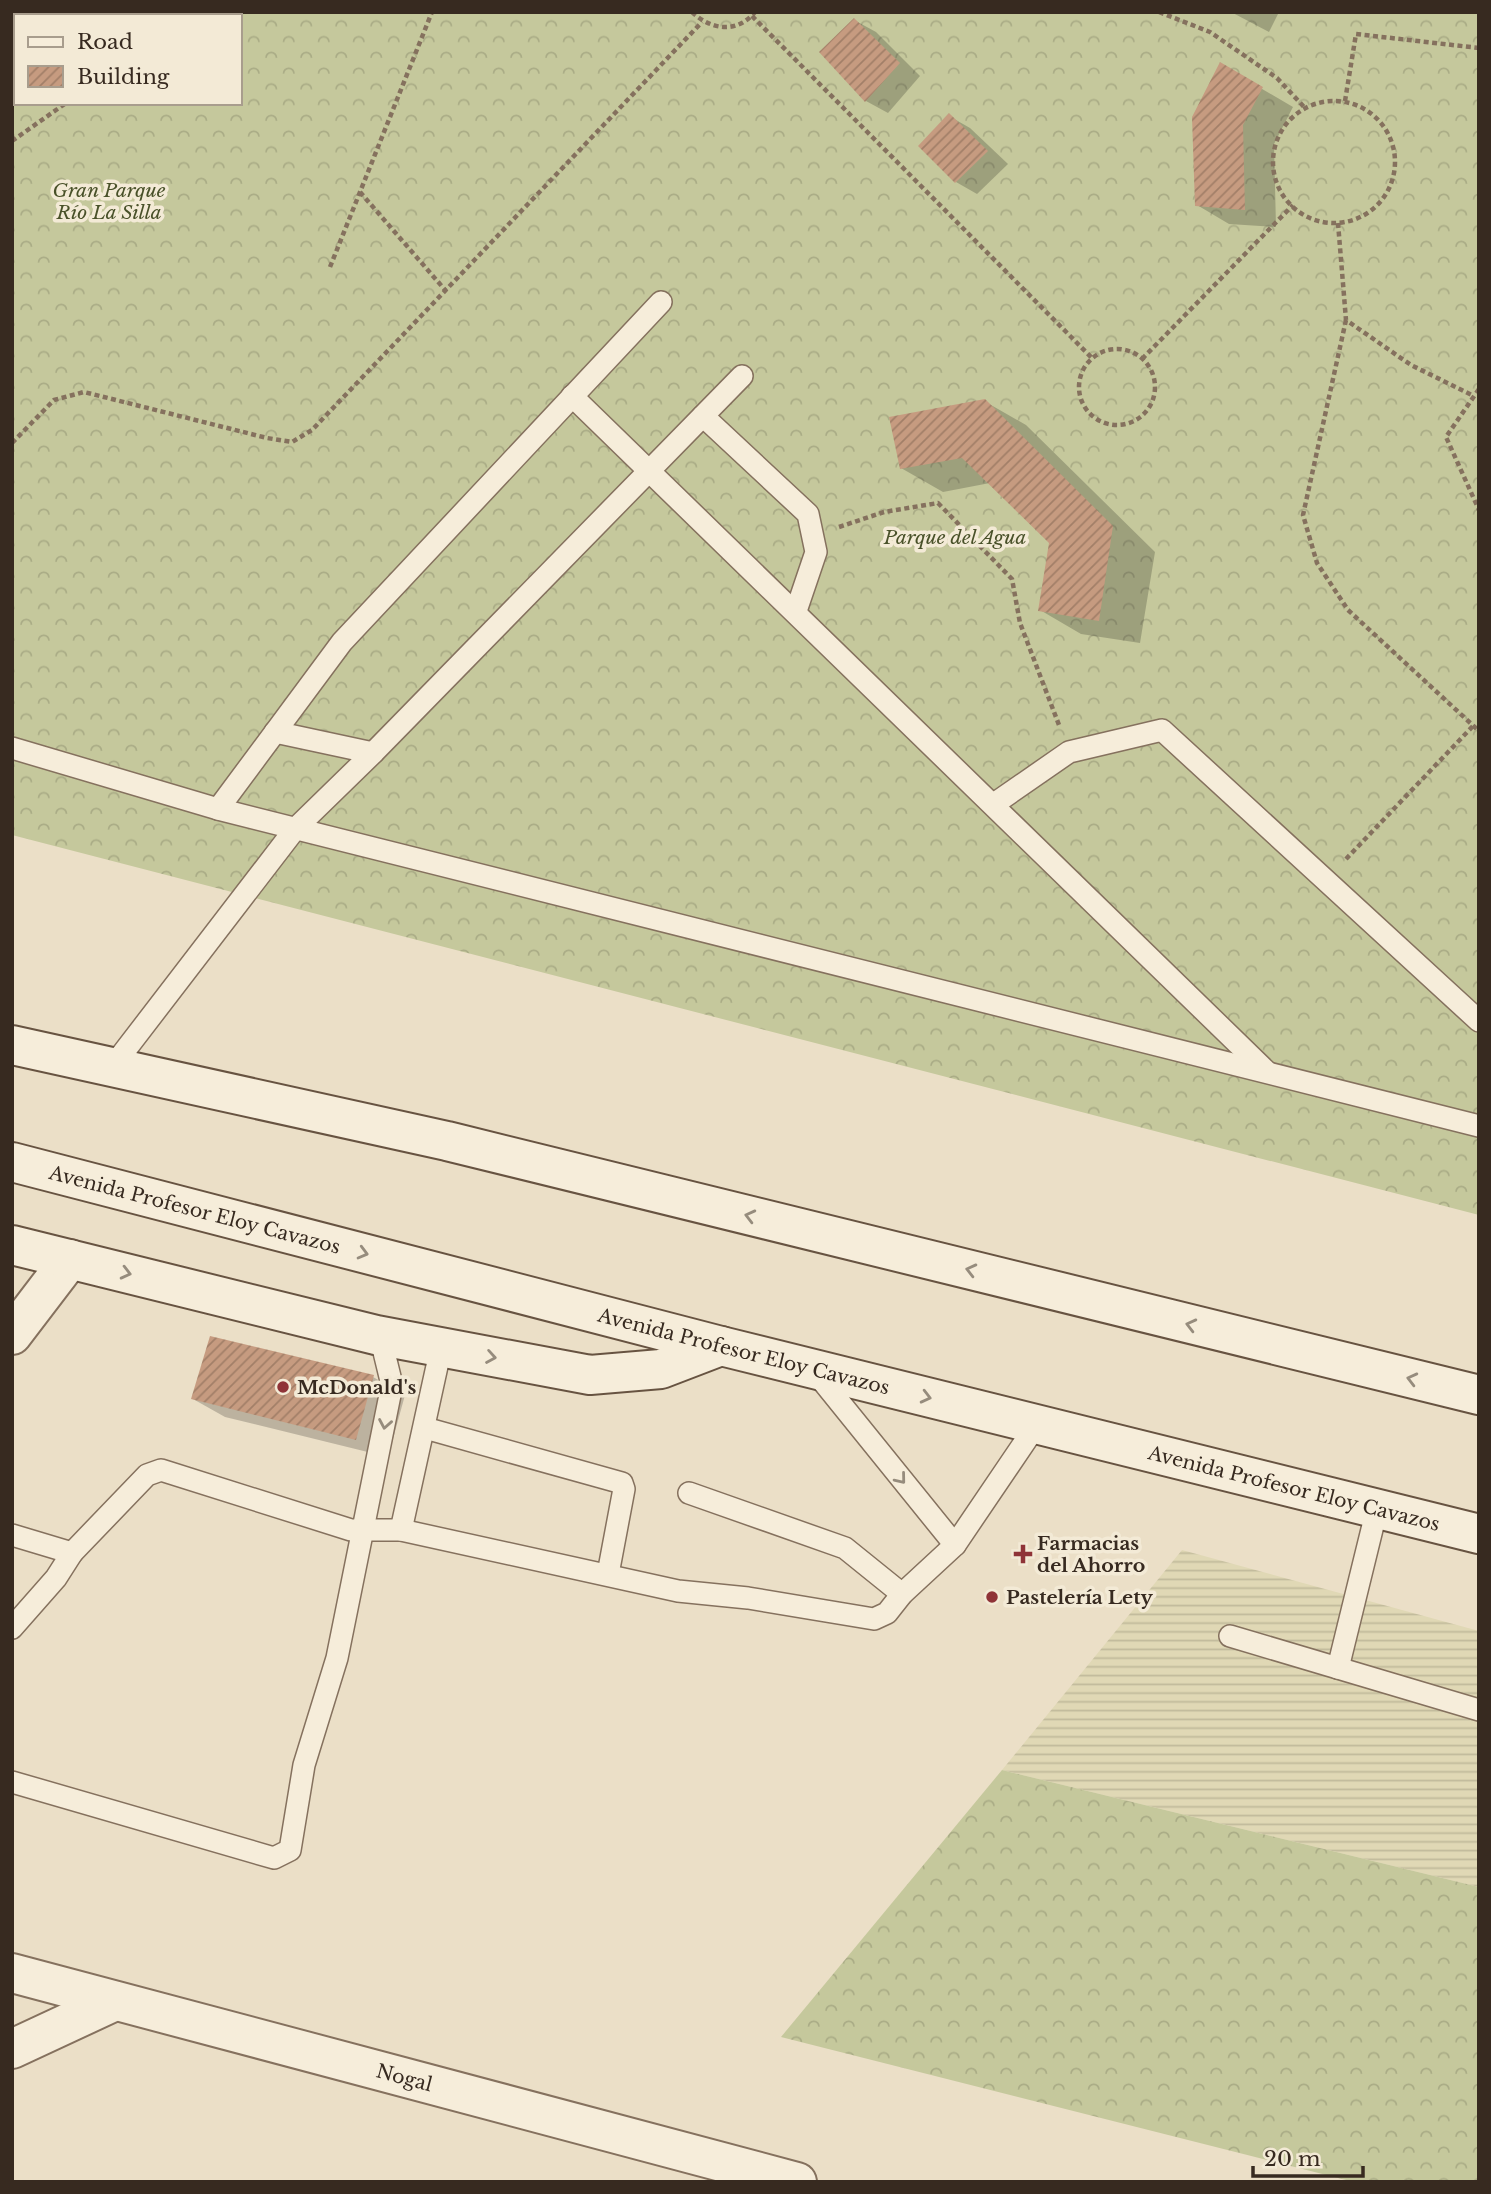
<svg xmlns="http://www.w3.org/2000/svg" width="1491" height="2194" font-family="'Libre Baskerville',serif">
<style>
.farmland{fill:url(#farmland-rules)}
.forest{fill:url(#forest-crowns);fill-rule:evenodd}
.shadow{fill:#0003}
.building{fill:url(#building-hatch)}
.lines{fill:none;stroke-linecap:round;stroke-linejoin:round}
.lane-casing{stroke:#85715e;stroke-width:24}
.street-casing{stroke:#85715e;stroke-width:42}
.secondary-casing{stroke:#675341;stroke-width:42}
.path{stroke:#85715e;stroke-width:4.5;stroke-dasharray:5 3.5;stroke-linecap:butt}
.lane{stroke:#f6edda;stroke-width:21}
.street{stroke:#f6edda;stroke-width:38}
.secondary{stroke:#f6edda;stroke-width:38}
.oneway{stroke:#968c7d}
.poi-dot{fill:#8f3337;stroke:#f3ead6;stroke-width:2.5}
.labels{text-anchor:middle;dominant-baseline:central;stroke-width:7;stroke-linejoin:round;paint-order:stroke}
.park-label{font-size:19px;font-style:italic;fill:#495129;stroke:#f3ead6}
.street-label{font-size:19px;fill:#372a20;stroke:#f3ead6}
.poi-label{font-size:19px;font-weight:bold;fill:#372a20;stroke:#f3ead6;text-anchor:start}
</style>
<defs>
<pattern id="farmland-rules" width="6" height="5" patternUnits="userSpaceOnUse" patternTransform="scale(1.75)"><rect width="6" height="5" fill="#e0d8b5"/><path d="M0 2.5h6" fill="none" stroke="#c1ba9b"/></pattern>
<pattern id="forest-crowns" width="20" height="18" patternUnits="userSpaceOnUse" patternTransform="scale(1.75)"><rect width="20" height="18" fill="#c5c89c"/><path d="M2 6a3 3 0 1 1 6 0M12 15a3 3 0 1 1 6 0" fill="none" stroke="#aaac86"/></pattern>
<pattern id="building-hatch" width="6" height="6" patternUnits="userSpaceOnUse" patternTransform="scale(1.75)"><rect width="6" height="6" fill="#c69b80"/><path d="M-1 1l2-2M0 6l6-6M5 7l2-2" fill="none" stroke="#a27f68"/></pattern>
</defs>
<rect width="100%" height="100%" fill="#ebdfc7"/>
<polygon class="farmland" points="1182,1550 1479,1631 1479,1887 1002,1770"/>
<g class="forest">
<path d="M 12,12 L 1479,12 L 1479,1215 L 12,835 ZM 16,16 L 240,16 L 240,103 L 16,103 Z"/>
<polygon points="1002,1770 1479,1887 1479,2182 1354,2182 781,2037"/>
</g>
<g class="shadow">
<polygon points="1231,12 1279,12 1269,32"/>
<polygon points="854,20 876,32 920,76 888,113 866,101 822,52"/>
<polygon points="1221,65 1293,107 1274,144 1276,227 1229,224 1197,205"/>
<polygon points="949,116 970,128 1008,164 977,194 956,182"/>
<polygon points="984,401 1026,425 1155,552 1140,643 1081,634 1040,610 1050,542 990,483 943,492 901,468"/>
<polygon points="373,1377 405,1395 388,1457 225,1417 193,1399"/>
</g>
<g class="building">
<polygon points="854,18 900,63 865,102 819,52"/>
<polygon points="1220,62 1263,87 1243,125 1245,210 1195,206 1192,117"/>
<polygon points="949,113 988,151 955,183 918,146"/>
<polygon points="985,399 1113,526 1099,621 1038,611 1049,543 962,458 900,469 889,417"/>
<polygon points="210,1336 374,1375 356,1440 191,1399"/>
</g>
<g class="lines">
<defs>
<g id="lane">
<polyline points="572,396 1266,1071"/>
<polyline points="703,416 808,514 816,552 796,611"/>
<polyline points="275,732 373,753"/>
<polyline points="12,748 218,809 1479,1126"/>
<polyline points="994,804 1069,752 1162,730 1479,1021"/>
<polyline points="218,809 342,642 661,302"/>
<polyline points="113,1066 295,829 373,753 742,376"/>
<polyline points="816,1373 955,1545"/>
<polyline points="425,1428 622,1483 624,1489 608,1574"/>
<polyline points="689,1493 845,1548 902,1594"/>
<polyline points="401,1530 441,1348"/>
<polyline points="12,1535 72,1553"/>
<polyline points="12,1628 56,1578 72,1553 147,1475 161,1470 351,1530 401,1530 678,1591 748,1598 874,1619 887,1613 902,1594 955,1545 1037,1424"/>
<polyline points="1230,1636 1479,1710"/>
<polyline points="1338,1668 1377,1509"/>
<polyline points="12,1782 274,1858 290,1850 304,1765 337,1658 392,1385 383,1348 376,1335"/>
</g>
<g id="street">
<polyline points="12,1335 70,1259"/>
<path id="s1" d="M 12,1973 L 797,2182"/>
<polyline points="12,2049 113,2002"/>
</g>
<g id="secondary">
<polyline points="12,1045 447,1141 1479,1395"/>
<path id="s2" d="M 12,1162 L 721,1346 L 1479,1534"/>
<polyline points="12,1245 376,1335 590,1375 661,1369 721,1346"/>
</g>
</defs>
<use href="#lane" class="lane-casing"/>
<use href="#street" class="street-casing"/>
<use href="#secondary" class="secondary-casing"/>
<g class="path">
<path d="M 692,12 C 711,30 737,34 755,12"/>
<polyline points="1159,12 1210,32 1277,78 1305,108"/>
<polyline points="157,16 159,12"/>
<polyline points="752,16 1092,358"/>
<polyline points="1345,101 1356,34 1479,48"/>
<circle cx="1334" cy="162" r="61"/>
<polyline points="12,141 66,103"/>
<polyline points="360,192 446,291"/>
<polyline points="1338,223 1346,320 1411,365 1472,395"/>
<polyline points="330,267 432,12"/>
<polyline points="1346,320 1303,515 1317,563 1348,610 1479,731"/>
<circle cx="1117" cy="387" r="38"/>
<polyline points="1142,359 1293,205"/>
<polyline points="1479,389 1446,437 1479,510"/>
<polyline points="12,443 54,400 84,392 267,438 292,442 312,430 702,22"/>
<polyline points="839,527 884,512 938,503 1012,579 1020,623 1059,725"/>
<polyline points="1346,859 1473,726"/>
</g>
<use href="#lane" class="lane"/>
<use href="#street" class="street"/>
<use href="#secondary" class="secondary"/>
</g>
<defs><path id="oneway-chevron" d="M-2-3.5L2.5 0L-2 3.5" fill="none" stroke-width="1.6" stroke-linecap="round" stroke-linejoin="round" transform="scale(1.75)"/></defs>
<g class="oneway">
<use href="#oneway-chevron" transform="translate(750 1216) rotate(-166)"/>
<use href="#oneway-chevron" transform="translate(363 1253) rotate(15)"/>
<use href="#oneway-chevron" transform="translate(971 1270) rotate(-166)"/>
<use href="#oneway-chevron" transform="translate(126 1273) rotate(14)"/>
<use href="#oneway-chevron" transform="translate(1191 1325) rotate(-166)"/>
<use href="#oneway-chevron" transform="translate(491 1357) rotate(10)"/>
<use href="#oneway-chevron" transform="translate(1412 1379) rotate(-166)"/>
<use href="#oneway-chevron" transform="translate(926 1397) rotate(14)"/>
<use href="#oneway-chevron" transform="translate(385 1424) rotate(100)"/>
<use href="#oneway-chevron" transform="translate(901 1479) rotate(51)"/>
</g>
<g class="poi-dot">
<circle cx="283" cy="1387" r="7"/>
<path d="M1019.5 1543.5h7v7h7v7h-7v7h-7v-7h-7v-7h7z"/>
<circle cx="992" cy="1597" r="7"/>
</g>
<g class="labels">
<g class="park-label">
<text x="109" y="190">Gran Parque<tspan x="109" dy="22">Río La Silla</tspan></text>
<text x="955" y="537">Parque del Agua</text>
</g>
<g class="street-label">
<text stroke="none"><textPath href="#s2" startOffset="189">Avenida Profesor Eloy Cavazos</textPath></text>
<text stroke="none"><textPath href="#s2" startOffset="756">Avenida Profesor Eloy Cavazos</textPath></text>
<text stroke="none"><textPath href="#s2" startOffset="1323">Avenida Profesor Eloy Cavazos</textPath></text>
<text stroke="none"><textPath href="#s1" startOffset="406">Nogal</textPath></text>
</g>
<g class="poi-label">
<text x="297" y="1387">McDonald's</text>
<text x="1037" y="1543">Farmacias<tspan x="1037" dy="22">del Ahorro</tspan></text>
<text x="1006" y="1597">Pastelería Lety</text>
</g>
</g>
<rect width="1491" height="2194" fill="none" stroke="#372a20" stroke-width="28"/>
<rect x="14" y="14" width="228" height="91" fill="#f3ead6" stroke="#a89d8d" stroke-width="2"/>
<rect x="28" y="37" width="35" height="10" fill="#f6edda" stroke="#a89d8d" stroke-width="2"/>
<text x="77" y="49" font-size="21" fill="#372a20">Road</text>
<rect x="28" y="66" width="35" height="21" fill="url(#building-hatch)" stroke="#a89d8d" stroke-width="2"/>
<text x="77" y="84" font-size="21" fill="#372a20">Building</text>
<path d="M1253 2166v10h110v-10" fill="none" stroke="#372a20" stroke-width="3.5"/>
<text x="1264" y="2166" font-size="21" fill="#372a20" stroke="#f3ead6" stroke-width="5" paint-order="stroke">20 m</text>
</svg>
